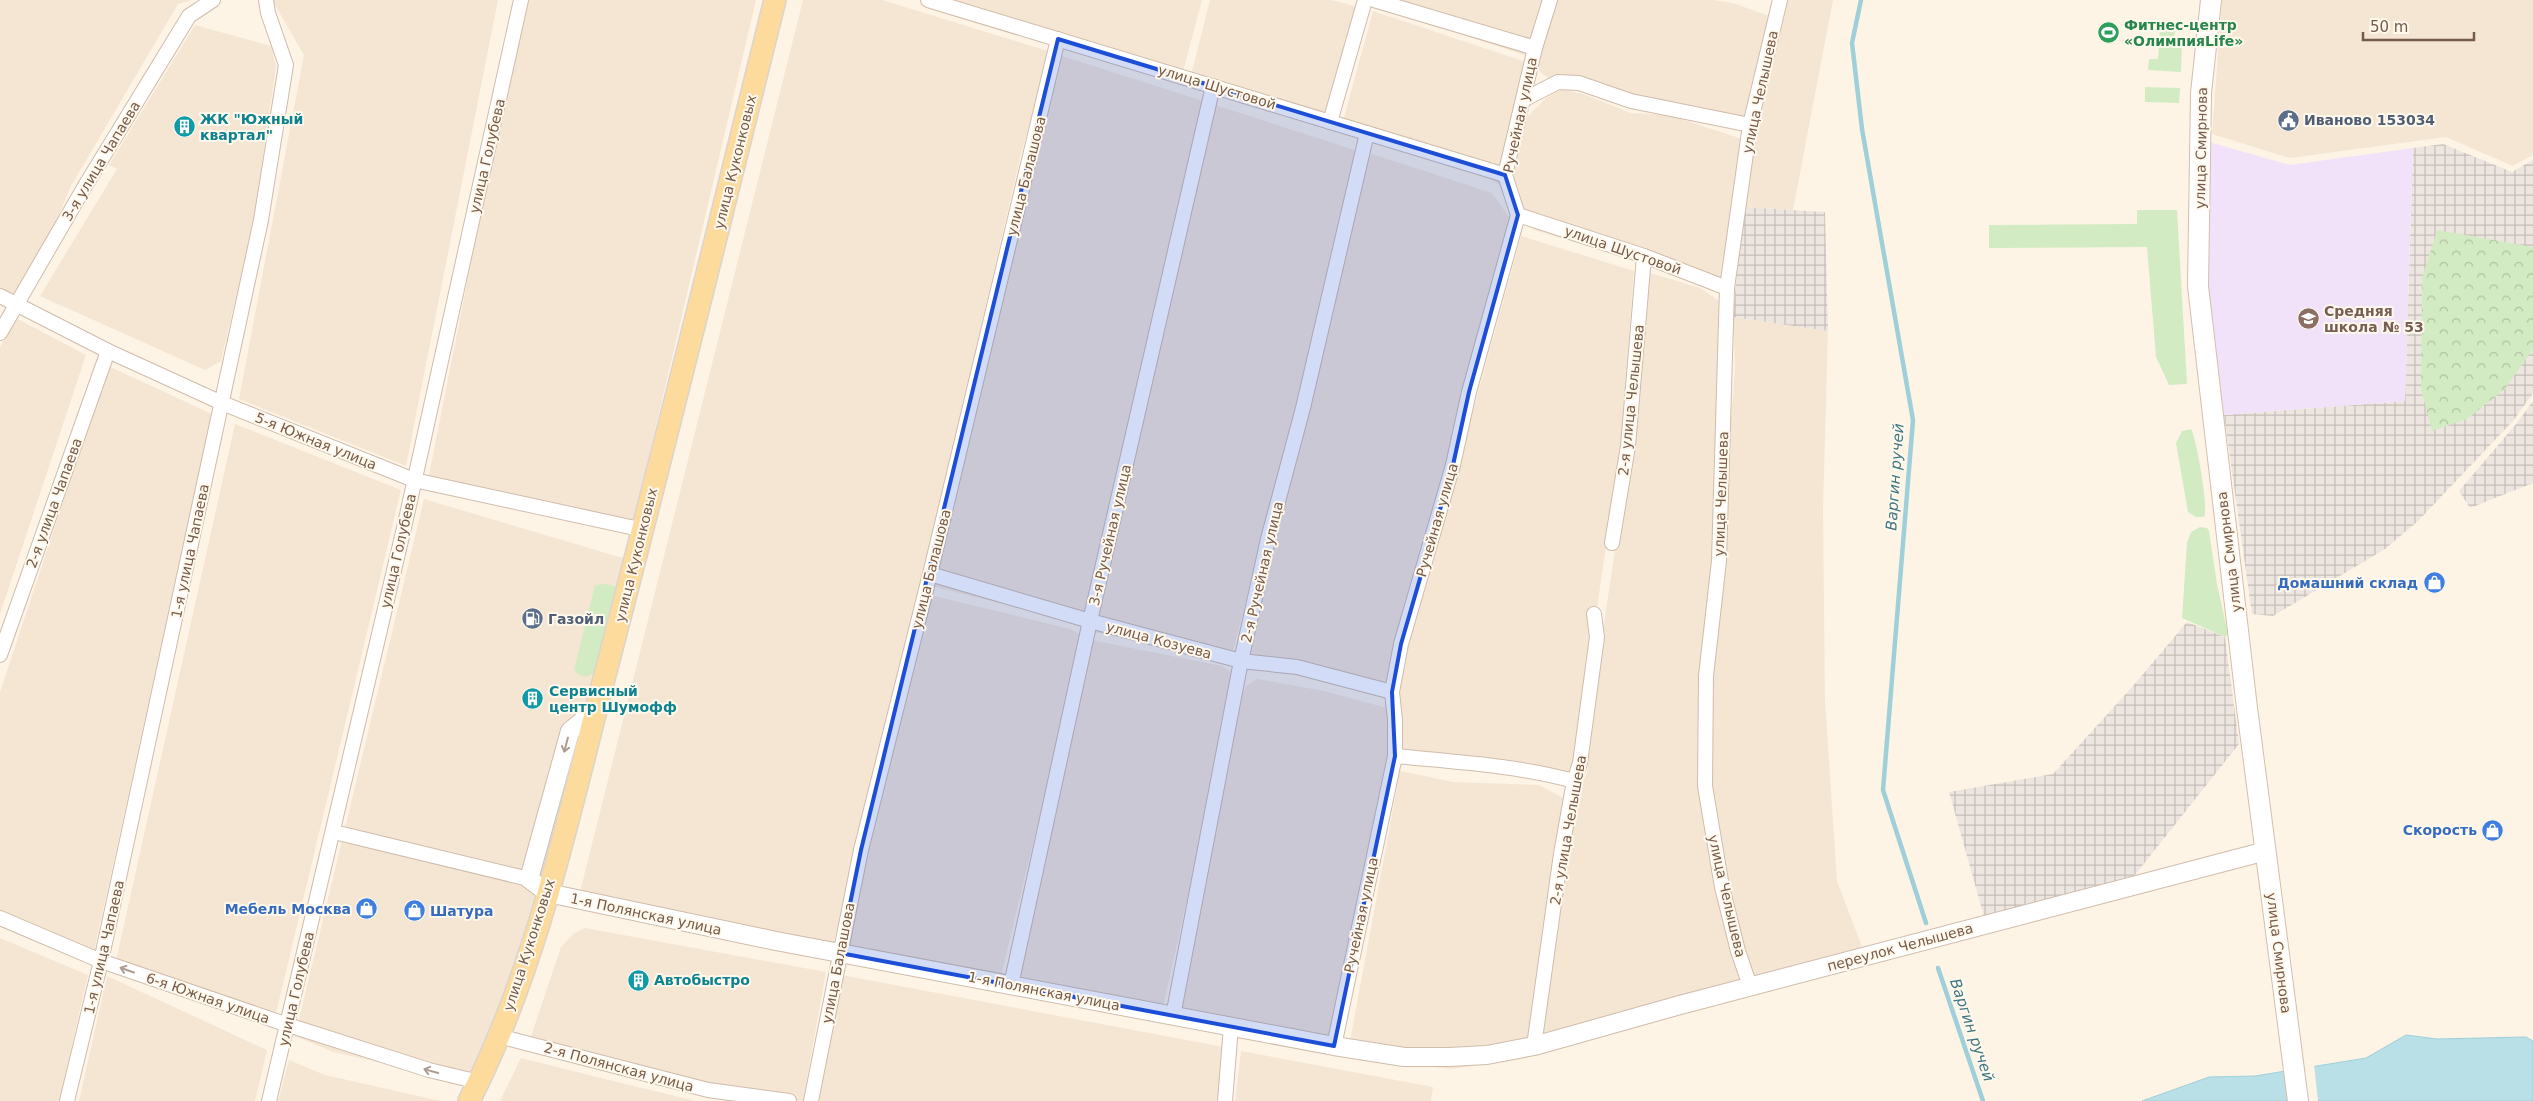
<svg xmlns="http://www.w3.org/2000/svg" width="2533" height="1101" font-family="'DejaVu Sans',sans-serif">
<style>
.residential{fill:#f5e6d4}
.industrial{fill:url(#industrial-grid)}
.education{fill:#f1e2f9}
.grass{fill:#d3ebc3}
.forest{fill:url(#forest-crowns)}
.water{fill:#b9dfe7;stroke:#9fcfd9}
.pier{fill:#fdf4e5}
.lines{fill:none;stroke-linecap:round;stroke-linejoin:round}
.stream{stroke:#9fcfd9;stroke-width:4.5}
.minor-casing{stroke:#cfbcab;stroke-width:16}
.tertiary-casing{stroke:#cfbcab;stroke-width:20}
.secondary-casing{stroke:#d4beab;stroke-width:22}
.primary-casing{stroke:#dcd4d0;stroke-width:24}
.minor{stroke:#fff;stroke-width:14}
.tertiary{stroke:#fff;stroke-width:18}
.secondary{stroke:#fff;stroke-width:20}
.primary{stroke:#fcdb9d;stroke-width:21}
.oneway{stroke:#ad9d92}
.marked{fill:#1d4ed8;fill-opacity:0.2;stroke:#1d4ed8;stroke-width:4;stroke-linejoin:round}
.labels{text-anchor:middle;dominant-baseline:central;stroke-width:4;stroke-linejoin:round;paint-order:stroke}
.leisure-label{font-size:14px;font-weight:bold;fill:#27864d;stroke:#fff8ec;text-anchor:start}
.street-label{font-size:14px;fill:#775b4a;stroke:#fff8ec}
.culture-label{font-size:14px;font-weight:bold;fill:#0d838f;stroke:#fff8ec;text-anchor:start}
.service-label{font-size:14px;font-weight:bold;fill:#4e5e75;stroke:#fff8ec;text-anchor:start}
.education-label{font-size:14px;font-weight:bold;fill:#785e54;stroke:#fff8ec;text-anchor:start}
.shop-label{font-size:14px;font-weight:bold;fill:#366cbe;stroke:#fff8ec;text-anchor:end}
.water-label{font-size:15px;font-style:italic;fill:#3f7783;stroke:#fff8ec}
</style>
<defs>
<pattern id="industrial-grid" width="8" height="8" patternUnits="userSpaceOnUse" patternTransform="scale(1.25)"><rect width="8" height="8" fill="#ede6e0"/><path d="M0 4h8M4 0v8" fill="none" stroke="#c5bdb8"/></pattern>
<pattern id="forest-crowns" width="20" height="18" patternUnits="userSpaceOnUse" patternTransform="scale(1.25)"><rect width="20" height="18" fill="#d3ebc3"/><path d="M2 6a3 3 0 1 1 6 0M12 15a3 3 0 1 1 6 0" fill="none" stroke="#b0c1a0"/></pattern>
</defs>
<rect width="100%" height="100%" fill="#fdf4e5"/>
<g class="residential">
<polygon points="0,0 192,0 178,4 71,186 18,311 0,300"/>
<polygon points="272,0 498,0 406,466 239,399 304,55"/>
<polygon points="523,0 756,0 633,524 448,482 429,475"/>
<polygon points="803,0 882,0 1051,52 1021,154 895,698 831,953 577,904"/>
<polygon points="921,0 1202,0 1181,79"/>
<polygon points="1210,0 1331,0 1366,9 1334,130 1189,83"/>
<polygon points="1374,0 1546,0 1527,56 1373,4"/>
<polygon points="1554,0 1714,0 1733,3 1769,16 1763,54 1746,132 1670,110 1633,109 1588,90 1550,79 1540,72 1534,61"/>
<polygon points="1782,0 1833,0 1793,210 1743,207 1747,169"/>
<polygon points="2222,0 2533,0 2533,155 2513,166 2446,137 2290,158 2212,134"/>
<polygon points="1373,11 1526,62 1500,185 1488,178 1340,132"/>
<polygon points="195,25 271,46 276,67 253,224 221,361 205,370 40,296 117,169 109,165"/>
<polygon points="1059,55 1203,101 1086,625 932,586"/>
<polygon points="1562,89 1586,95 1631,113 1669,115 1745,140 1729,298 1700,280 1534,230 1506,200 1520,124 1546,98"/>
<polygon points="1212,104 1361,152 1231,659 1092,632"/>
<polygon points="1369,153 1492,193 1513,223 1384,694 1241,656"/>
<polygon points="1521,236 1634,271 1620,452 1586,683 1576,771 1566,787 1539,776 1502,774 1403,762 1401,713 1395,685 1436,546"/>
<polygon points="1644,271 1700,288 1725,305 1729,362 1699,787 1745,991 1539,1050 1572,798 1587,773 1601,642 1631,447"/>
<polygon points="1733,317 1828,331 1823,509 1825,701 1837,881 1866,957 1757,987 1727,889 1711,791 1708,711 1735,369"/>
<polygon points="16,318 86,355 0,614 0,347"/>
<polygon points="108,366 212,414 94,951 0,912 0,692"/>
<polygon points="235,424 401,490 273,1026 116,961"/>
<polygon points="424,499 633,561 534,913 469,1082 333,1052 295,1036"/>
<polygon points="930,595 1070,629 1083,636 999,984 840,954"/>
<polygon points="1091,640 1222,666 1237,675 1161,1016 1009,988"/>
<polygon points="1257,679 1324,691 1387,708 1392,766 1339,1052 1170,1018 1243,693 1246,686"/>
<polygon points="1400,771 1453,782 1539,785 1565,799 1528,1058 1452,1069 1409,1065 1348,1052"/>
<polygon points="585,928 826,972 803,1101 764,1101 527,1048 561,947 573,934"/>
<polygon points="0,938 88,975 59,1101 0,1101"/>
<polygon points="836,974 1229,1048 1222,1101 814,1101"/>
<polygon points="107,976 267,1050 255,1101 79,1101"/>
<polygon points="1241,1051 1433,1087 1431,1101 1235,1101"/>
<polygon points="521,1058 613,1081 696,1101 500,1101"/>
<polygon points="289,1060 325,1075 441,1101 278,1101"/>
</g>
<g class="industrial">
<polygon points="2443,144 2512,172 2533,160 2533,393 2513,421 2418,521 2385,549 2273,616 2252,614 2224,415 2405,401 2413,148"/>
<polygon points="1743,207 1825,212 1828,331 1733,317"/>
<polygon points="2533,401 2533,483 2470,508 2459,491 2517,423"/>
<polygon points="2187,622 2225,637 2239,744 2123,890 1987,927 1949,792 2053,774 2133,686"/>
</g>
<polygon class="education" points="2209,142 2290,165 2413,148 2405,401 2224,415 2211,327 2206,250"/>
<g class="grass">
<polygon points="2160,25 2175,26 2174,44 2182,45 2181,72 2148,70 2149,59 2158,59"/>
<polygon points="2145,87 2180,88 2179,103 2145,102"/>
<polygon points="2137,210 2177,210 2187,384 2169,385 2156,357 2147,247 1989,248 1989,225 2137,224"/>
<path d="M 2191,429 C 2196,437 2209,509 2204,517 L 2196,517 L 2188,512 L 2176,443 L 2182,431 Z"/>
<polygon points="2200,527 2207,528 2209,531 2217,584 2228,634 2225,637 2182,618 2187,543 2191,532"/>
<path d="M 607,584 L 617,587 L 597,671 C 588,678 582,679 574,670 L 595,585 Z"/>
</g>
<polygon class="forest" points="2437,230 2533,247 2533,349 2505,389 2467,419 2432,431 2421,389 2422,278"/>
<polygon class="water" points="2406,1035 2437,1039 2526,1037 2533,1041 2533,1101 2142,1101 2209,1077 2255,1076 2366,1058"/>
<polygon class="pier" points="2314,1064 2318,1101 2288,1101 2283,1069"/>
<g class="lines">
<g class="stream">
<polyline points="1861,0 1852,43 1862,129 1913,420 1883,790 1926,923"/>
<polyline points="1938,968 1983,1101"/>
</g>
<defs>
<g id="minor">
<polyline points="928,0 1505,175"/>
<polyline points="1374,0 1535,48"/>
<polyline points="1523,100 1558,82 1579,83 1631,101 1750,125"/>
<polyline points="1330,122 1365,0"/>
<polyline points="1518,215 1644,256 1727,288"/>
<polyline points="0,296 108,351 222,403 414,480 644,530"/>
<polyline points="0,333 85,186 189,16 213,0"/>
<polyline points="1612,543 1628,446 1644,256"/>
<polyline points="930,574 1090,621 1241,661 1297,667 1392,692"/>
<polyline points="0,655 108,351"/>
<path d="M 1395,756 C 1455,762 1515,765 1574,781"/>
<polyline points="334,832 529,879"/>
<polyline points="0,918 101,961 288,1025 429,1070 479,1082"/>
<polyline points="1011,985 1090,621 1213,86"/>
<polyline points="1750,986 1738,951 1722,887 1705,786 1706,676 1719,561 1727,288 1750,125 1780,0"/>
<polyline points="1173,1016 1241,661 1268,539 1303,408 1367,133"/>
<polyline points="510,1039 708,1090 789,1101"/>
<polyline points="1334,1046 1395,756 1395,720 1392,692 1401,644 1453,465 1469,392 1518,215 1505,175 1535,48 1550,0"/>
<polyline points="1534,1046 1561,854 1574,781 1580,763 1597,637 1594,614"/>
<polyline points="67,1101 101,961 261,220 286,65 268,13 266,0"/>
<polyline points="269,1101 404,528 521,0"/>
<polyline points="811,1101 861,850 930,574 1058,39"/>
<polyline points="1225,1101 1231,1026"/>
</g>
<polyline id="tertiary" points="596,710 570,731 529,879 548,893 776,941 1334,1046 1404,1057 1449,1057 1487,1055 1534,1046 1680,1005 2266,851"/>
<polyline id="secondary" points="2211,0 2201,93 2198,286 2247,708 2298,1101"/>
<path id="primary" d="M 469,1101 C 537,968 568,818 605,675 C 664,450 719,225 775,0"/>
</defs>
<use href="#minor" class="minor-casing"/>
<use href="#tertiary" class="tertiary-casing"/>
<use href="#secondary" class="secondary-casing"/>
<use href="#primary" class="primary-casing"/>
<use href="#minor" class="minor"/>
<use href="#tertiary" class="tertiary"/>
<use href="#secondary" class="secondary"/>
<use href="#primary" class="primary"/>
</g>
<defs><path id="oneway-shaft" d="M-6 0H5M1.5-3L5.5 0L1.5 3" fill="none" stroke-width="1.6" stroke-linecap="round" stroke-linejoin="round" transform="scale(1.25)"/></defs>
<g class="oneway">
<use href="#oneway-shaft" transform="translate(566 745) rotate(105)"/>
<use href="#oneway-shaft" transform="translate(127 970) rotate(-161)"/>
<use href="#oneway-shaft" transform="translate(431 1071) rotate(-165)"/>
</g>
<path class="marked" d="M 1058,39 L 1505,175 L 1518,215 L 1469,392 L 1453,465 L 1401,644 L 1392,692 L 1395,756 L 1334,1046 L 840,953 L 861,850 Z"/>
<defs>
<symbol id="stadium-disc" viewBox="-11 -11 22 22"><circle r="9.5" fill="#2e9e5b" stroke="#fff8ec"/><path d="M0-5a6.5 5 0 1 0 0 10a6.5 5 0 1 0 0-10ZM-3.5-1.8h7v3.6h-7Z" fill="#fff"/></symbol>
<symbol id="civic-disc" viewBox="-11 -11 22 22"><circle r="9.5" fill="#5c6f8a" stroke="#fff8ec"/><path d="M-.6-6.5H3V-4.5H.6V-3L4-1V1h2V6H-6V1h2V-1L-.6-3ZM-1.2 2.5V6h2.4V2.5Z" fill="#fff"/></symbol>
<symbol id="building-disc" viewBox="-11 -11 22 22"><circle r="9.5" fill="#0f9aa8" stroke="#fff8ec"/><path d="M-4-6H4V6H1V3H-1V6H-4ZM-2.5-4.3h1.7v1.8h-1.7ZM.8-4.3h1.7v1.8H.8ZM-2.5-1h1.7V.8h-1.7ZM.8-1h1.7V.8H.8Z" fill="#fff"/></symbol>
<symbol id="school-disc" viewBox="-11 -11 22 22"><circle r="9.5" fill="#8d6e63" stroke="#fff8ec"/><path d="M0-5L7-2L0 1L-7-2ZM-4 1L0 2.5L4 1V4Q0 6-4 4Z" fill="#fff"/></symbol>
<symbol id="shop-disc" viewBox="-11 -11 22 22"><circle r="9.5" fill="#3f7fe0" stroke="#fff8ec"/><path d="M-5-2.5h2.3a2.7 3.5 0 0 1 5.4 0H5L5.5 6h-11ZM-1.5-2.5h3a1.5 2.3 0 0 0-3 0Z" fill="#fff"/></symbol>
<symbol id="fuel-disc" viewBox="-11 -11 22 22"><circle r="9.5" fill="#5c6f8a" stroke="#fff8ec"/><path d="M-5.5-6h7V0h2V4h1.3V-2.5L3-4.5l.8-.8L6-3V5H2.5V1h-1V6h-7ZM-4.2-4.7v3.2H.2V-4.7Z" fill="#fff"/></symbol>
</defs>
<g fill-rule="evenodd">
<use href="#stadium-disc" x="2096" y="20" width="25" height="25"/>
<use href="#civic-disc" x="2276" y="108" width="25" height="25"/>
<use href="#building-disc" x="172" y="114" width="25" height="25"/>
<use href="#school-disc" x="2296" y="306" width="25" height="25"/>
<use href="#shop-disc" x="2422" y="570" width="25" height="25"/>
<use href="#fuel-disc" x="520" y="606" width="25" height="25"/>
<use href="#building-disc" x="520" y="686" width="25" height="25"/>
<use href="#shop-disc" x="2480" y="818" width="25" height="25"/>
<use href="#shop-disc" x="354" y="896" width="25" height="25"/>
<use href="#shop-disc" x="402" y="898" width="25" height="25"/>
<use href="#building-disc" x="626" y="968" width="25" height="25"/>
</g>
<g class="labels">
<g class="leisure-label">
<text x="2124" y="25">Фитнес-центр<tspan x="2124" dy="16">«ОлимпияLife»</tspan></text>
</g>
<g class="street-label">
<text transform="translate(1217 87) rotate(17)">улица Шустовой</text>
<text transform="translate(1760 92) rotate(-78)">улица Челышева</text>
<text transform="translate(1520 115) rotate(-78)">Ручейная улица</text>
<text transform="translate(2201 148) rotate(-89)">улица Смирнова</text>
<text transform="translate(487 156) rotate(-77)">улица Голубева</text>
<text transform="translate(101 161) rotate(-59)">3-я улица Чапаева</text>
<text transform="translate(735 162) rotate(-76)">улица Куконковых</text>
<text transform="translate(1026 176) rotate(-76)">улица Балашова</text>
<text transform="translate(1623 250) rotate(19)">улица Шустовой</text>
<text transform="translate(1631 400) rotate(-84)">2-я улица Челышева</text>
<text transform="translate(316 441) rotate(22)">5-я Южная улица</text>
<text transform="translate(1721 494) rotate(-88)">улица Челышева</text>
<text transform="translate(54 503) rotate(-70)">2-я улица Чапаева</text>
<text transform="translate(1437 520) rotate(-74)">Ручейная улица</text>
<text transform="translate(1110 535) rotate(-77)">3-я Ручейная улица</text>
<text transform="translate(190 551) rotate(-78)">1-я улица Чапаева</text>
<text transform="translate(398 551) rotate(-77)">улица Голубева</text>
<text transform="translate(2229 552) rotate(-97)">улица Смирнова</text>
<text transform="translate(636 555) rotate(-76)">улица Куконковых</text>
<text transform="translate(931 569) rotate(-76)">улица Балашова</text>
<text transform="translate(1262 572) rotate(-77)">2-я Ручейная улица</text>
<text transform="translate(1159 640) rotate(15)">улица Козуева</text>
<text transform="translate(1568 830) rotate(-80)">2-я улица Челышева</text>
<text transform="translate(1727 896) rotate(77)">улица Челышева</text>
<text transform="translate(646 914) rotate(12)">1-я Полянская улица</text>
<text transform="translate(1361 915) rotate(-78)">Ручейная улица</text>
<text transform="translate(529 945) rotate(-72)">улица Куконковых</text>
<text transform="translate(104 947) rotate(-77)">1-я улица Чапаева</text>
<text transform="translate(1900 947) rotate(-15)">переулок Челышева</text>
<text transform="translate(2279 953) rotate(83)">улица Смирнова</text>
<text transform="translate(838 963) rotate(-79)">улица Балашова</text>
<text transform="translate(296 989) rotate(-77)">улица Голубева</text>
<text transform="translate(1044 991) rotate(11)">1-я Полянская улица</text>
<text transform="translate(208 998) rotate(19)">6-я Южная улица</text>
<text transform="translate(619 1067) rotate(15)">2-я Полянская улица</text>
</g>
<g class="culture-label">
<text x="200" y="119">ЖК "Южный<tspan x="200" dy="16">квартал"</tspan></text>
<text x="549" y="691">Сервисный<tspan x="549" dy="16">центр Шумофф</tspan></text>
<text x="654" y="980">Автобыстро</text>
</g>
<g class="service-label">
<text x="2304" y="120">Иваново 153034</text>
<text x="548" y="619">Газойл</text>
</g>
<g class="education-label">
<text x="2324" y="311">Средняя<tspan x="2324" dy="16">школа № 53</tspan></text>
</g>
<g class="shop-label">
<text x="2418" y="583">Домашний склад</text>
<text x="2477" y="830">Скорость</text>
<text x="351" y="909">Мебель Москва</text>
<text x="430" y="911" text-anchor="start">Шатура</text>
</g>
<g class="water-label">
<text transform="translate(1895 477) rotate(-86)">Варгин ручей</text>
<text transform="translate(1972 1030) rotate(71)">Варгин ручей</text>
</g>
</g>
<path d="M2363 32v8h111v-8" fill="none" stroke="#775b4a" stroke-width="2.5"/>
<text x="2370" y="32" font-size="15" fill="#775b4a" stroke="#fff8ec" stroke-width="4" paint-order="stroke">50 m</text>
</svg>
